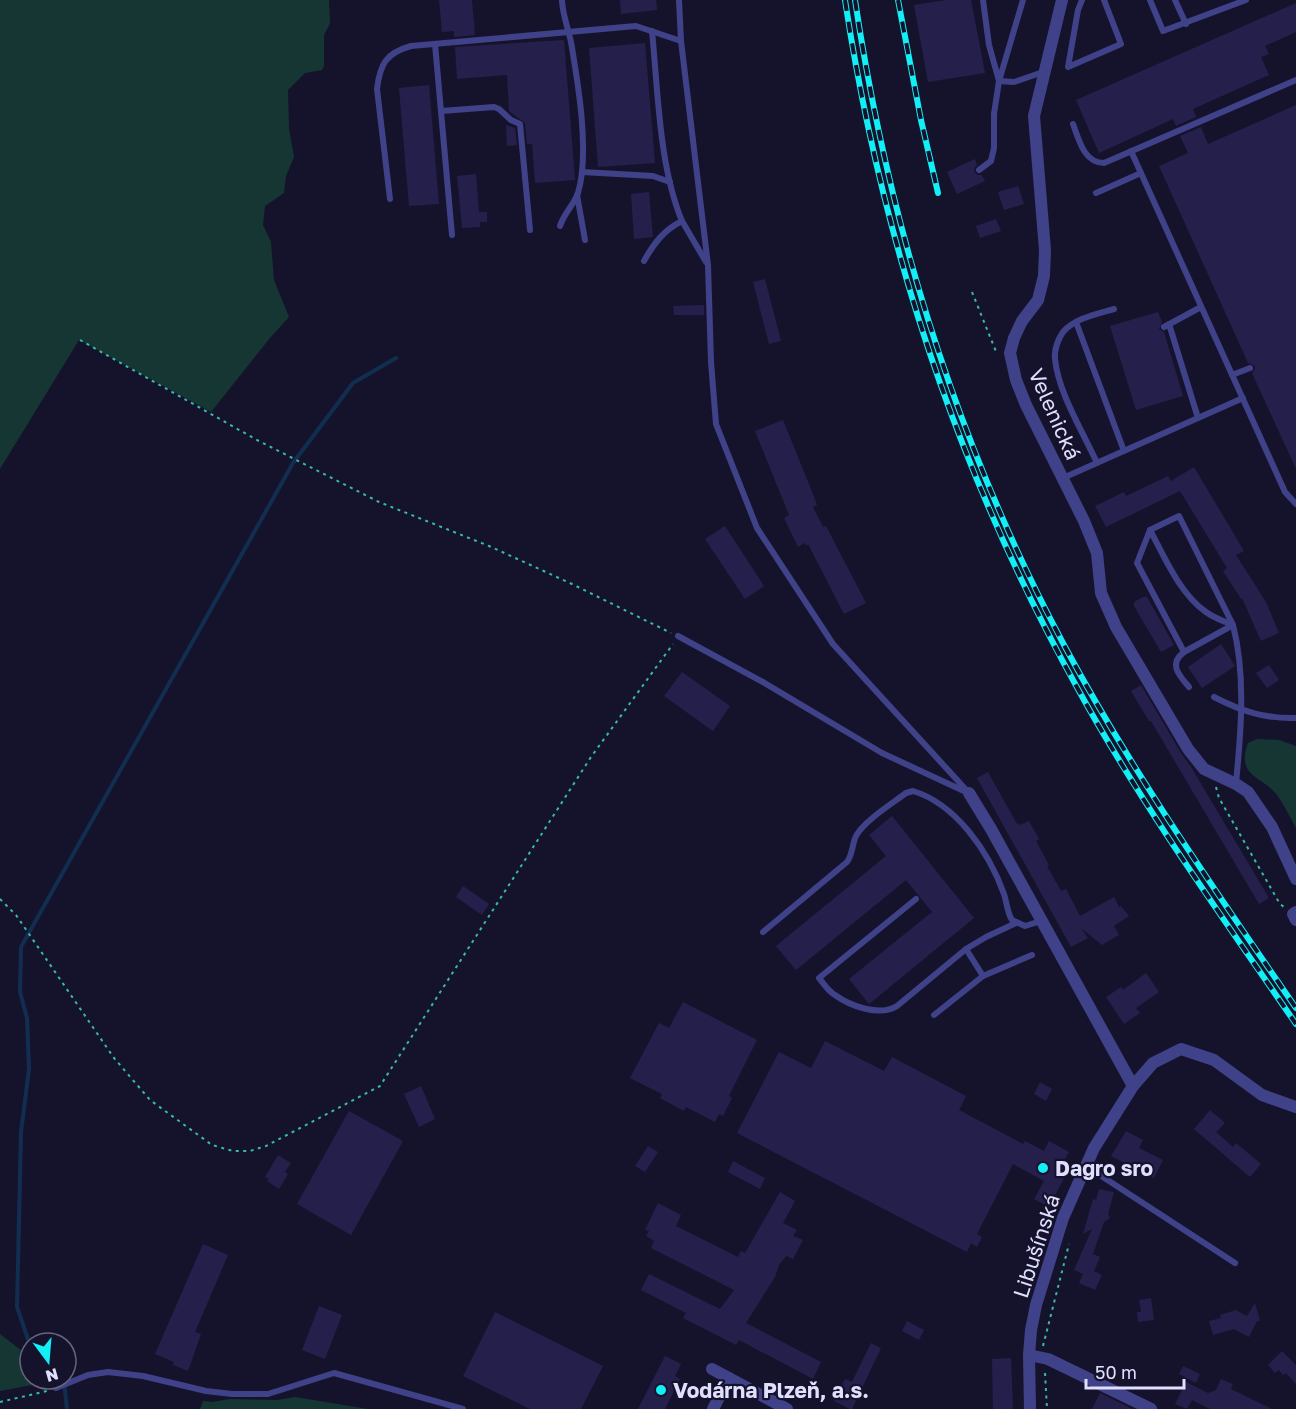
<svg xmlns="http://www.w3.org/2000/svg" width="1296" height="1409" font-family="'Golos Text',sans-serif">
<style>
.green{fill:#163633}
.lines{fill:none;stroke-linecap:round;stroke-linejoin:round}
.stream{stroke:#112e51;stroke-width:4}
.building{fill:#251f4c}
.path{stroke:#36bbaa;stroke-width:2;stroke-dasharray:3 4.5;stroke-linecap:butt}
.service{stroke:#404289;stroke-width:6}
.minor{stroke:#404289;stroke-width:12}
.rail-casing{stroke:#12eff7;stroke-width:6}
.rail{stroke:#15132c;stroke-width:4;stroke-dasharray:11;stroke-linecap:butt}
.poi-dot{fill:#12eff7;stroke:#15132c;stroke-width:2}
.labels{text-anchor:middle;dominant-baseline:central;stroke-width:4.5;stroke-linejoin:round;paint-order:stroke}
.street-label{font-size:21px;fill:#e0dffe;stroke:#15132c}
.poi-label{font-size:21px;font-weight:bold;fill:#e0dffe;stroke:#15132c;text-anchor:start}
</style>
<rect width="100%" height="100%" fill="#15132c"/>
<g class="green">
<polygon points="0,0 329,0 330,23 324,35 324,66 322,70 305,73 288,90 289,128 294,157 286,176 284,193 265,206 263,225 271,242 274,280 289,317 270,338 211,412 79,340 0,469"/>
<path d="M 1257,739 L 1279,740 L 1296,746 L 1296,828 C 1290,817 1284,805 1277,795 C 1264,777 1235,777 1248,743 Z"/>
<polygon points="0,1334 30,1357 30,1379 40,1379 38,1384 0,1391"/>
<polygon points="295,1397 368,1409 200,1409 203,1401 213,1402 229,1399 277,1400"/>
</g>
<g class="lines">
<g class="stream">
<polyline points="30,1345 17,1307 21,1132 29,1069 27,1018 20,992 21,947 293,463 353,383 396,358"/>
<polyline points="61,1379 64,1382 67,1409"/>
</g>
</g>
<g class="building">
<polygon points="439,0 472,0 475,35 454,37 454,31 442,32"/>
<polygon points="620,0 656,0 657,10 621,14"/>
<polygon points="946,0 971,0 985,73 928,82 914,5"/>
<polygon points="1296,3 1296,32 1265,46 1269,54 1261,57 1269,75 1193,109 1196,117 1176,126 1173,119 1099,153 1076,100"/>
<polygon points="564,40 575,180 535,183 532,144 527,144 525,123 509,111 507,75 457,79 455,47"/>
<polygon points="645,43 655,163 598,167 589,48"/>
<polygon points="429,85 439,204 409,206 399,88"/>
<polygon points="1296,105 1296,469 1252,373 1255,369 1255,366 1248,363 1159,166 1188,153 1180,136 1201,127 1208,144"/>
<polygon points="506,125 515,128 517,145 507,146"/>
<polygon points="975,159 977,165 974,169 975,173 978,175 982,175 985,181 957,194 947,172"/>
<polygon points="476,174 479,212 487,212 487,222 480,222 480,227 462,228 457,176"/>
<polygon points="1018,186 1024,204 1004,210 998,192"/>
<polygon points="649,192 653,237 634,239 631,194"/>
<polygon points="996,219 1001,231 980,238 976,226"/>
<polygon points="765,279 781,341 769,344 753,282"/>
<polygon points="704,305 704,315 674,315 673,306"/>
<polygon points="1158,312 1162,322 1159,329 1164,332 1183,396 1136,410 1110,326"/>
<polygon points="783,420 815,499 817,505 813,507 823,527 826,526 866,603 844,614 808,544 806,546 805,543 798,547 784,518 789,515 755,431"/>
<polygon points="1194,467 1244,551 1236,555 1266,602 1279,633 1261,641 1242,598 1241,599 1223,571 1227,568 1180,491 1106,527 1095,506 1124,492 1126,496 1168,476 1171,481"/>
<polygon points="725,526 764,586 745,599 705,539"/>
<polygon points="1143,597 1147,597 1174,645 1161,652 1134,606 1134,602"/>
<polygon points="1221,644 1235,666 1202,688 1188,667"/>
<polygon points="1269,665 1279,680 1267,688 1256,673"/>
<polygon points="682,672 730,706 713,731 664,696"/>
<polygon points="1141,685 1181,753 1191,767 1269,898 1259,904 1151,721 1149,721 1131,691"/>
<polygon points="988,772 1017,824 1019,823 1020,825 1029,821 1039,839 1036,841 1049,865 1047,866 1061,891 1066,889 1080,916 1114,897 1119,907 1121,906 1129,916 1114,926 1119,935 1102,945 1081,928 1088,938 1071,947 977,778"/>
<polygon points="892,816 974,918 869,1004 849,979 932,912 906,880 796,970 776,946 886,856 869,835"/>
<polygon points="463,886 489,904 482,915 456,897"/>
<polygon points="1146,973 1159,992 1136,1008 1140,1013 1124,1024 1106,997 1121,987 1123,990"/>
<polygon points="683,1002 757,1040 729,1096 732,1098 723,1116 719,1114 715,1122 686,1107 684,1111 660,1098 662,1094 630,1078 659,1023 669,1028"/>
<polygon points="825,1041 884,1071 892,1057 966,1096 959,1110 1023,1144 1025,1141 1044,1151 1049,1141 1069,1152 1064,1161 1071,1165 1049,1207 1034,1199 1044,1181 1013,1164 977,1234 982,1237 977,1247 971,1243 967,1252 737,1133 779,1052 811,1068"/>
<polygon points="1040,1082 1052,1089 1046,1101 1034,1094"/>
<polygon points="421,1086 435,1119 419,1127 404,1094"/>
<polygon points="1210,1110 1225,1123 1216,1132 1233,1147 1236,1143 1261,1164 1250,1177 1194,1129"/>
<polygon points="349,1111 403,1141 351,1235 297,1204"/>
<polygon points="1126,1131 1143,1140 1139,1148 1163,1160 1154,1178 1111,1156"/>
<polygon points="648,1146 658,1152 645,1172 635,1166"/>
<polygon points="278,1155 291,1163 285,1172 288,1174 279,1189 267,1181 269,1179 265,1177"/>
<polygon points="733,1161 765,1178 760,1189 728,1172"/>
<polygon points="1099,1189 1114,1192 1108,1214 1110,1218 1104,1222 1093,1254 1100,1257 1094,1271 1102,1275 1095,1290 1079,1283 1083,1274 1074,1270 1092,1229 1083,1234 1093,1199 1096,1200"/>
<polygon points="780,1192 795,1201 783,1223 797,1230 793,1236 803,1240 793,1259 786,1256 779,1265 775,1277 746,1323 821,1362 813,1379 739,1340 736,1345 683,1318 686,1313 641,1290 649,1274 720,1309 734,1290 651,1248 654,1241 646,1236 649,1231 645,1230 658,1203 681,1215 676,1226 738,1257 741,1251 745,1253"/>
<polygon points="203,1244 228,1255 195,1332 201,1334 188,1371 173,1365 174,1362 155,1354"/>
<polygon points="1151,1298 1154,1320 1138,1322 1137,1312 1141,1312 1139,1300"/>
<polygon points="1255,1303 1260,1321 1257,1321 1249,1337 1234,1329 1213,1335 1209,1321 1221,1318 1220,1315 1236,1310 1247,1316"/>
<polygon points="319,1306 342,1315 325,1359 302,1350"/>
<polygon points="495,1312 603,1366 581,1409 530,1409 463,1376"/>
<polygon points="907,1321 924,1330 919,1340 902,1331"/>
<polygon points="871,1343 881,1348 852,1409 850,1409 834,1401 845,1379 852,1382"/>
<polygon points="1282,1351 1296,1365 1296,1384 1286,1373 1283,1375 1279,1370 1275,1373 1268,1365"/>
<polygon points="665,1356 681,1364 675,1376 680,1379 665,1409 638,1409"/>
<polygon points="1011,1358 1013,1409 993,1409 992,1359"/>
<polygon points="1183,1366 1200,1374 1196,1383 1179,1374"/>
<polygon points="1221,1379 1233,1384 1231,1389 1272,1409 1210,1409 1192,1400 1187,1409 1175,1404 1186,1382 1208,1393 1216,1390"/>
<polygon points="1100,1393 1132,1409 1092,1409"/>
</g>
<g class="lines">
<g class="path">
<polyline points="972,292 997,354"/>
<polyline points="80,340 257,440 379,502 489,546 572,584 671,633"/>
<polyline points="1216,787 1219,798 1280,904 1284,907"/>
<polyline points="0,899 16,915 114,1058 150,1100 212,1145 233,1151 250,1151 266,1146 380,1086 591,757 673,644"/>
<polyline points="1043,1346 1069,1244"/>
<polyline points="1045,1373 1047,1409"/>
<polyline points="0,1402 47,1391"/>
</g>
<g class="service">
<polyline points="679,0 681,41 708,265 711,362 716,424 757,528 833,644 969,793"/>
<polyline points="983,0 989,45 999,81 1014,82 1043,72"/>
<polyline points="1082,0 1078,10 1068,67 1121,44 1104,0"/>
<polyline points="1150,0 1163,31 1246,0"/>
<polyline points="1175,0 1186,24"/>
<path d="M 652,31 C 658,91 659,166 682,221"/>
<polyline points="435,44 452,235"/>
<polyline points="441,111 494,107 499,109 511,120 520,124 530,230"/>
<path d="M 1073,124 C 1079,140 1084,163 1104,163 L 1296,80"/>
<polyline points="1131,151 1285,492 1296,504"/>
<polyline points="979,170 991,161 994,148 994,114 999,81 1023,0"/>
<polyline points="582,172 653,176 670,182"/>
<polyline points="1096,193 1141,173"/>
<polyline points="577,195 585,240"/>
<path d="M 390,199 L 377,89 C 380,64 386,53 411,46 L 636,26 L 681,41"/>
<path d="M 560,226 C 564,213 574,205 578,193 C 590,153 578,83 571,42 C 568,28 563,16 562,1"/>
<path d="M 644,261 C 654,243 664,230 682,221 L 706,262"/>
<polyline points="1076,322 1124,451"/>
<polyline points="1169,324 1198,418"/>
<polyline points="1164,327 1201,307"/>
<polyline points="1232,375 1250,368"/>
<path d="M 1097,463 C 1083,432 1058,392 1055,359 C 1054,350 1058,339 1063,332 C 1075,318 1097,314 1114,309"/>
<polyline points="1063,478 1243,398"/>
<path d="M 1150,530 C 1165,558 1180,594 1206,612 C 1214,618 1224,621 1232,625"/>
<path d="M 1233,625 L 1184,652 L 1137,563 L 1150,530 L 1179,516 L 1233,625 C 1246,675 1241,732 1236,783"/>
<polyline points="678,636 763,682 882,753 966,792"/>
<path d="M 1184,652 C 1168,664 1179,675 1189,687"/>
<path d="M 1214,697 C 1241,711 1265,719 1296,718"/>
<path d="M 916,899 L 819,978 C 824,984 828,991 835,995 C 850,1006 880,1017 897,1006 L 966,949 L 986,937 L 1016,923"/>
<path d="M 763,932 L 847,862 C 853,854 852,844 856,836 C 864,821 893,803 906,793 L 913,791 C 956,804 989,852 1004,894 C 1007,903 1007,912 1012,920 L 1025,926 L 1041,921"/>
<polyline points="966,949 983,976"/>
<polyline points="934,1015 983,976 1032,955"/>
<polyline points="1086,1166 1235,1263"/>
<polyline points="56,1388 88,1375 108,1372 143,1376 206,1391 232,1394 268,1394 334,1373 463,1409"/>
</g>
<g class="minor">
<polyline points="1062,0 1034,116 1045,250 1044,276 1038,300 1022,321 1014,338 1010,353 1016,380 1026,405 1084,521 1097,553 1101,593 1116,627 1188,749 1204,769 1236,784 1248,792 1272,827 1296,879"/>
<polyline points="969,793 991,829 1133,1086"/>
<polyline points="1296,912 1293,914 1296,920"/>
<polyline points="1029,1355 1048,1359 1151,1409"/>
<polyline points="712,1369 787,1409"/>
<polyline points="713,1409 729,1378"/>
<polyline points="1030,1409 1029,1355 1031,1330 1036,1305 1063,1218 1094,1148 1133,1086 1153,1063 1181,1049 1214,1060 1262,1095 1296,1107"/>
</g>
<defs>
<g id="rail">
<path d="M 845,0 C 882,243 959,476 1079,691 C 1143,807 1221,915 1296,1024"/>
<path d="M 855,0 C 889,226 957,444 1064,645 C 1132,772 1215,890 1296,1008"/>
<polyline points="898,0 921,120 938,193"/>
</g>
</defs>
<use href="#rail" class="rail-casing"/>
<use href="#rail" class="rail"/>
</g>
<g class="poi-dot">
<circle cx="1043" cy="1168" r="6"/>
<circle cx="661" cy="1390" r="6"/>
</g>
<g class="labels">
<g class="street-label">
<text transform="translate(1055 414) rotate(66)">Velenická</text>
<text transform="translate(1036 1246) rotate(-72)">Libušínská</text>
</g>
<g class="poi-label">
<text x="1055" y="1168">Dagro sro</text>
<text x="673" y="1390">Vodárna Plzeň, a.s.</text>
</g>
</g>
<g transform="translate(48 1361) rotate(164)"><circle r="28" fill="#15132c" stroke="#666580" stroke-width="1.5"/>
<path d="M0-4.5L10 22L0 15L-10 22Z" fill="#12eff7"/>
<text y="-9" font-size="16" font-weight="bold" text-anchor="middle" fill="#e0dffe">N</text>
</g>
<path d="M1086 1379v9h98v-9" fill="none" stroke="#e0dffe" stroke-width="3"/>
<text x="1095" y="1379" font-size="18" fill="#e0dffe" stroke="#15132c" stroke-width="4.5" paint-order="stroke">50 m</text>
</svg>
